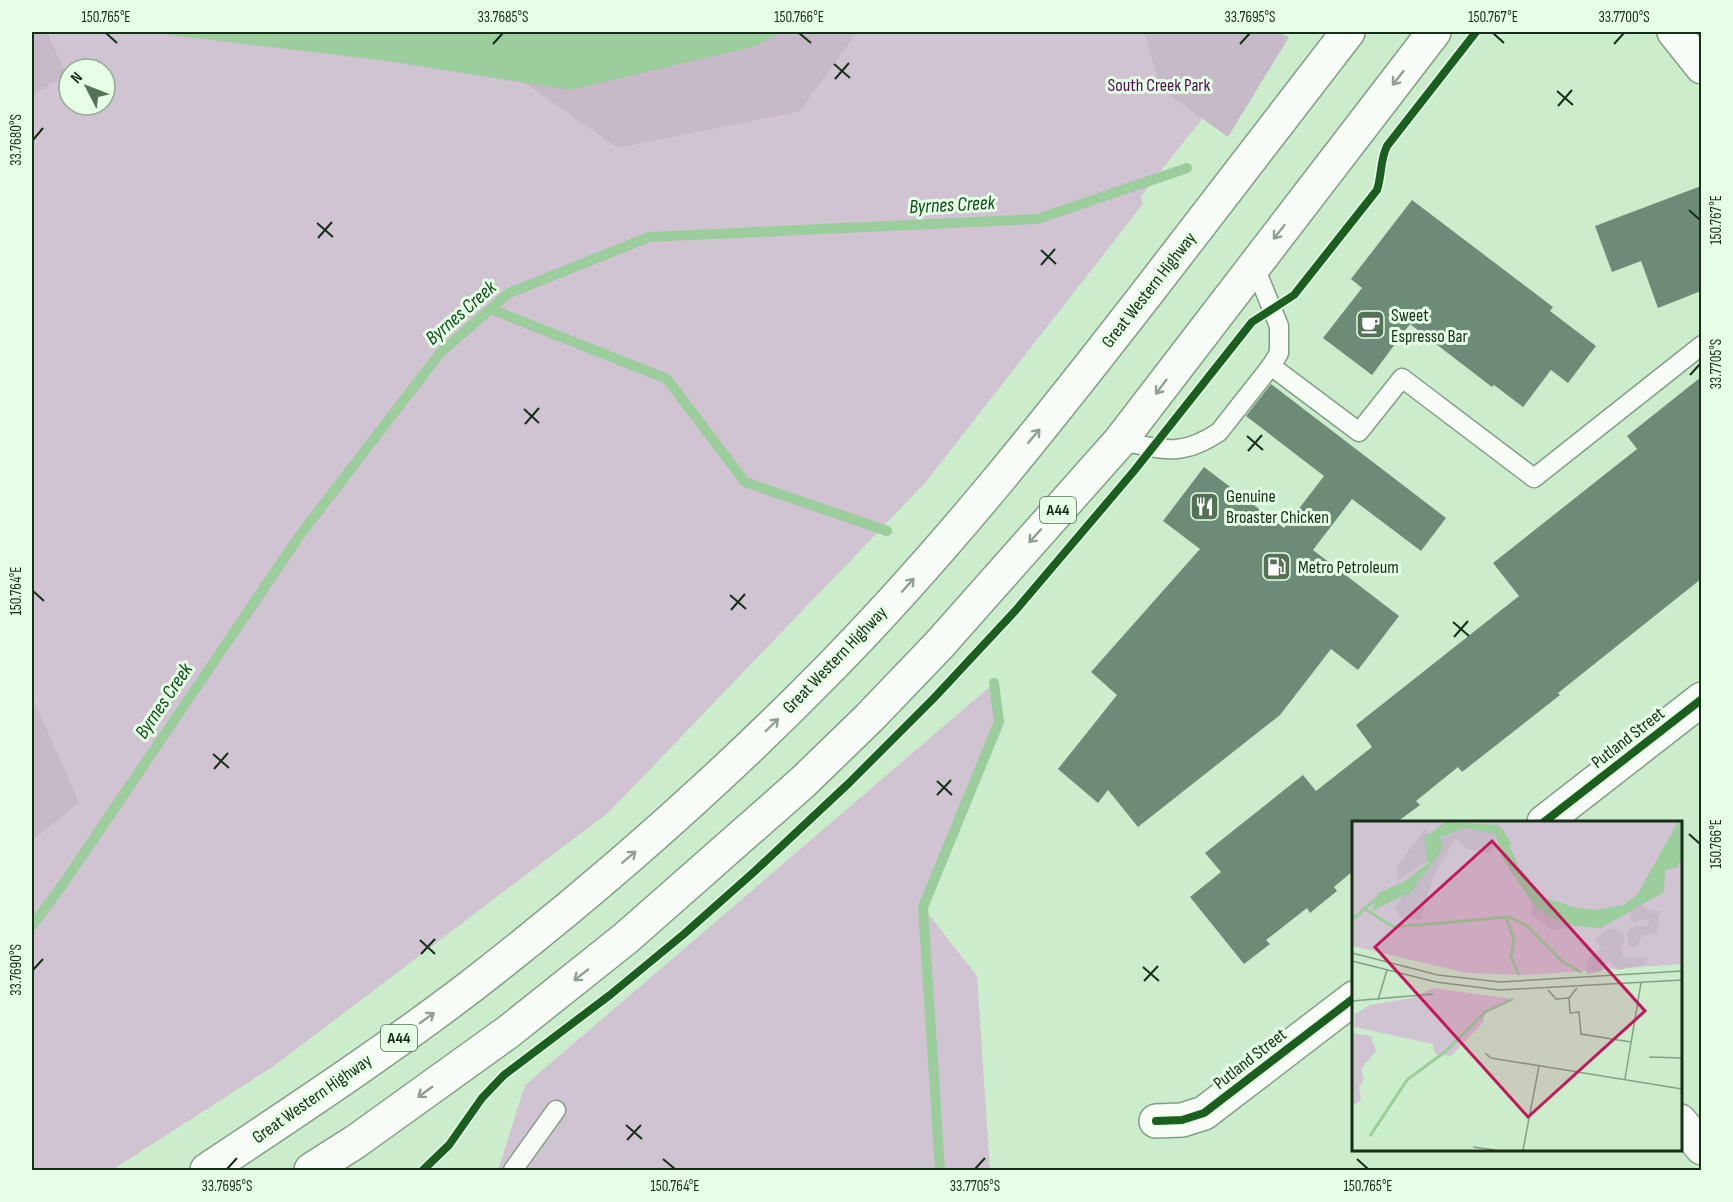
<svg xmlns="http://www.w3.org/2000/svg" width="1733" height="1202" font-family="'Sofia Sans Condensed',sans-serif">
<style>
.green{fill:#d1c4d2;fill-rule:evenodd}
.forest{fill:#c6b9c8}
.water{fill:#9bcd9d}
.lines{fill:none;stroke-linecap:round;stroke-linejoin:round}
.stream{stroke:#9bcd9d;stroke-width:10}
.building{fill:#6d8c78}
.service-casing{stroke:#849e85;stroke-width:21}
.minor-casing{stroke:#849e85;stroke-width:36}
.trunk-casing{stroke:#849e85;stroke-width:36}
.service{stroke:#f7fcf7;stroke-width:18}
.minor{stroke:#f7fcf7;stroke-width:33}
.trunk{stroke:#f7fcf7;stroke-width:33}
.cycleway-casing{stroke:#e5fee5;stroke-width:11}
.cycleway{stroke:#1b5e20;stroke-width:8}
.oneway{stroke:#929f92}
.ticks{fill:none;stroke:#162e17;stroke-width:2}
.labels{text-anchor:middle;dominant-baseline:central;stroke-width:6;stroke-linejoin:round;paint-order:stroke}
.shield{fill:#e5fee5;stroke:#546c55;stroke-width:1.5}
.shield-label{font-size:16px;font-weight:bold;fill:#162e17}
.park-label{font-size:18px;fill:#501054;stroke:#e5fee5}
.street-label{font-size:18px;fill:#162e17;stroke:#e5fee5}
.poi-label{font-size:18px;fill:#162e17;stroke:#e5fee5;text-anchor:start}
.water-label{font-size:20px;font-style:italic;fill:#104c19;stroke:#e5fee5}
.inset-river{fill:none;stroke:#9bcd9d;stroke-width:3}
.inset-road{fill:none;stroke:#83a184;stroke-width:1.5}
.view{fill:#c2185b;fill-opacity:0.15;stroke:#c2185b;stroke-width:3}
.inset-edge{fill:none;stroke:#162e17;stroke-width:3}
.neatline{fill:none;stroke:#162e17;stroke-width:2}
.ticks-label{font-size:15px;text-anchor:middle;fill:#162e17}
</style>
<rect width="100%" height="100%" fill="#cbedcc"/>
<g class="green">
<path d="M 32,32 L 1271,32 L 1141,196 L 1143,204 L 925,483 L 609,812 L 274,1066 L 112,1170 L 32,1170 ZM 69,69 L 105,69 L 105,105 L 69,105 Z"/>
<polygon points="994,683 999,722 923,907 977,976 990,1170 498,1170 525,1085"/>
</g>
<g class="forest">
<polygon points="32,32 47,32 66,74 32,96"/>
<polygon points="629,32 857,32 800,111 618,148 488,57"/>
<polygon points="1144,32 1276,32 1289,37 1228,137 1161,89"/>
<polygon points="32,697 79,802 32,841"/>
</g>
<polygon class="water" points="165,32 781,32 756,46 570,90 387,61 170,35"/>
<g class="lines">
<g class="stream">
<polyline points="491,309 667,379 745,482 887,531"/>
<polyline points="32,926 63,884 300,535 440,353 509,293 649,237 1037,219 1187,168"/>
<polyline points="940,1170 923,907 999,722 994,683"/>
</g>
</g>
<g class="building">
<polygon points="1701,186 1701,291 1658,308 1641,261 1612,272 1595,226"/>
<polygon points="1412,200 1553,307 1550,311 1596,346 1568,383 1551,370 1523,407 1494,385 1492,387 1410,324 1372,375 1323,338 1362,288 1351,279"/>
<polygon points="1701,377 1701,579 1558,693 1560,695 1527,721 1462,772 1458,767 1416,801 1420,805 1397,822 1353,822 1353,871 1334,887 1337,891 1310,913 1307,908 1266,940 1270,944 1244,964 1190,897 1221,872 1205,853 1303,775 1316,791 1372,747 1356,725 1519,596 1493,563 1637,449 1627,436"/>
<polygon points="1271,384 1446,518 1421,551 1352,499 1313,550 1399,616 1358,670 1331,649 1280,715 1138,827 1108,790 1098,803 1058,769 1117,695 1091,672 1200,549 1163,521 1204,467 1284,528 1324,476 1246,416"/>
</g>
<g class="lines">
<defs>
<g id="service">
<polyline points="1271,366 1359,432 1402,378 1534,478 1702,345"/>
<path d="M 1120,441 C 1163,449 1180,458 1219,432 L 1271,366 L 1279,353 L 1279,326 L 1254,265"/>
<polyline points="513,1170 556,1110"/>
</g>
<g id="minor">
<polyline points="1674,32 1702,67"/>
<polyline points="1544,822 1702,699"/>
<polyline points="1156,1121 1182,1120 1204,1113 1354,998"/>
<polyline points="1680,1121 1702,1148"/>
</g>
<g id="trunk">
<path d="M 207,1170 C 297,1110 388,1050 474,984 C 599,887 718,782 828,670 C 946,550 1051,417 1154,284 C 1218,200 1283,116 1348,32"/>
<polyline points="311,1170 355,1142 508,1032 626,938 803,782 869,718 939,645 1120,441 1434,32"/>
</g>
</defs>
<use href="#service" class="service-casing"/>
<use href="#minor" class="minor-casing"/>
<use href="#trunk" class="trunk-casing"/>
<use href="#service" class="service"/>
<use href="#minor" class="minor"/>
<use href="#trunk" class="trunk"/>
<defs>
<g id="cycleway">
<polyline points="1544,822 1702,699"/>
<polyline points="1156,1121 1182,1120 1204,1113 1354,998"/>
<path d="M 423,1170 L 449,1145 L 482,1098 L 504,1075 L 610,995 L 684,934 L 755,871 L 849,783 L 934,698 L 1016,610 L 1134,471 L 1252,322 L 1294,295 L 1377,190 C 1382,175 1380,160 1387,146 L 1476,32"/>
</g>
</defs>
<use href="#cycleway" class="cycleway-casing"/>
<use href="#cycleway" class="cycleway"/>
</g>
<defs><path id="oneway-shaft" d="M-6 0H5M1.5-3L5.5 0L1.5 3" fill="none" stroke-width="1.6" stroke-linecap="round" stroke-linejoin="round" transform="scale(1.5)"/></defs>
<g class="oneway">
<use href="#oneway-shaft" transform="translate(1398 78) rotate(128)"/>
<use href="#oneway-shaft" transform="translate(1279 232) rotate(128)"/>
<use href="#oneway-shaft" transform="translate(1161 387) rotate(127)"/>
<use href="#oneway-shaft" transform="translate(1034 436) rotate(-50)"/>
<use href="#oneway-shaft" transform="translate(1035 536) rotate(132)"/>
<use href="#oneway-shaft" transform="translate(908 585) rotate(-48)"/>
<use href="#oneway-shaft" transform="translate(772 725) rotate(-44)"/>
<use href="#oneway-shaft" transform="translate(629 857) rotate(-41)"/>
<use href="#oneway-shaft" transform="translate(581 975) rotate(142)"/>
<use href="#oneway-shaft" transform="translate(427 1018) rotate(-36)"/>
<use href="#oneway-shaft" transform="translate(425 1092) rotate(144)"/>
</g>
<path class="ticks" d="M 106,33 L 117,43M 799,33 L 811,43M 1493,33 L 1504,43M 493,44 L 503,33M 1240,44 L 1250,33M 1614,44 L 1624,33M 834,64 L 850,78M 835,79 L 849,63M 1557,91 L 1573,105M 1558,106 L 1572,90M 33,140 L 43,128M 1689,210 L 1700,220M 317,223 L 333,237M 318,238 L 332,222M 1041,250 L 1056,264M 1041,265 L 1055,249M 1690,375 L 1700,364M 524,409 L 539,423M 525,424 L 539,408M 1247,436 L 1263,450M 1248,451 L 1262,435M 33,591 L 44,601M 730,595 L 746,609M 731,610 L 745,594M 1453,622 L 1469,636M 1454,637 L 1468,621M 213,754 L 229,768M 214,769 L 228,753M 937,781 L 952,795M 937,795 L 951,780M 1689,834 L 1700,844M 420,940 L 435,954M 421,954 L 435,939M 1143,967 L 1159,981M 33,970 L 43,959M 1144,981 L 1158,966M 626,1125 L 642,1139M 627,1140 L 641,1125M 663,1159 L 675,1169M 1357,1159 L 1368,1169M 227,1169 L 237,1158M 975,1169 L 985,1158"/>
<defs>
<symbol id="cafe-square" viewBox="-11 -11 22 22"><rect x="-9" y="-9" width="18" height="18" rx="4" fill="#557156" stroke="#e5fee5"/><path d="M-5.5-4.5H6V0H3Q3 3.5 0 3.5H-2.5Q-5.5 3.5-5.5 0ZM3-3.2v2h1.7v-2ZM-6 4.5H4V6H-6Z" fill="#fff"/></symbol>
<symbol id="restaurant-square" viewBox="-11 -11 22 22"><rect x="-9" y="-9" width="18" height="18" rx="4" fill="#557156" stroke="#e5fee5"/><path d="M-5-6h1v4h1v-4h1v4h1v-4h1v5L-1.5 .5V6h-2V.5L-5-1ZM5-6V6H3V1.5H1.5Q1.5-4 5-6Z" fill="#fff"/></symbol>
<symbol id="fuel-square" viewBox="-11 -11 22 22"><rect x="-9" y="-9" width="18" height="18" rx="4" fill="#557156" stroke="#e5fee5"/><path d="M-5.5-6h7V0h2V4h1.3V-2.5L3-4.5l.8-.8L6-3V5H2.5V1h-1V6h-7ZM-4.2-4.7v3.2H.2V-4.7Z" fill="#fff"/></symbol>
</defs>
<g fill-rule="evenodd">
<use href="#cafe-square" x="1354" y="308" width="33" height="33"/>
<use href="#restaurant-square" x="1188" y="490" width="33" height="33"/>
<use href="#fuel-square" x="1260" y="550" width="33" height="33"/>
</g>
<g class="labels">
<g class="shield">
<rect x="1040" y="497" width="36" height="26" rx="4.5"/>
<rect x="381" y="1025" width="36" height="26" rx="4.5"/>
</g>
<g class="shield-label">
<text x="1058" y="510">A44</text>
<text x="399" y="1038">A44</text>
</g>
<g class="park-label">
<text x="1159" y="85">South Creek Park</text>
</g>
<g class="street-label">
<text transform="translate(1149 290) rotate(-52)">Great Western Highway</text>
<text transform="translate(835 660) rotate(-46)">Great Western Highway</text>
<text transform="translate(1628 738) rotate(-38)">Putland Street</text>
<text transform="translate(1250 1059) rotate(-38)">Putland Street</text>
<text transform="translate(312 1099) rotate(-35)">Great Western Highway</text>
</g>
<g class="poi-label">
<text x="1391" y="315">Sweet<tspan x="1391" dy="21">Espresso Bar</tspan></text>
<text x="1226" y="496">Genuine<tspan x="1226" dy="21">Broaster Chicken</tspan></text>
<text x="1298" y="567">Metro Petroleum</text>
</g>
<g class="water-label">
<text transform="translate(952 205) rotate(-3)">Byrnes Creek</text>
<text transform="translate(461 313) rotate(-41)">Byrnes Creek</text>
<text transform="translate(164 701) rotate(-56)">Byrnes Creek</text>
</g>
</g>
<g transform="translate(1352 821)">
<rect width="330" height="330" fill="#cbedcc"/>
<path d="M 0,1 L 330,1 L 330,143 L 175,154 L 115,152 L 0,125 ZM 81,167 L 161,178 L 133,191 L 131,202 L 99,235 L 83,233 L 81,223 L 2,206 L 3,193 L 18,184 L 60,177 ZM 0,212 L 19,215 L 24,230 L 9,248 L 12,258 L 7,267 L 9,279 L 0,285 Z" fill="#d1c4d2"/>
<path d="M 73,7 L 81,19 L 76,40 L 46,59 L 45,46 ZM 114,7 L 145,13 L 139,33 L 115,28 L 103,17 L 80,59 L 69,99 L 48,96 L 43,86 L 82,38 L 89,17 ZM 178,73 L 217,98 L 215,107 L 200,109 L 180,94 ZM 291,84 L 296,89 L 308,90 L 305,112 L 291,114 L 284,126 L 276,125 L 275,110 L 285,105 L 295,106 L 299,97 L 279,102 L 278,89 ZM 259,107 L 271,111 L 272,123 L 268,125 L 272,137 L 294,137 L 295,143 L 266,149 L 258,142 L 249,144 L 250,150 L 235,153 L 234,142 L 241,131 L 250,129 L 243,117 Z" fill="#c6b9c8"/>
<path d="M 93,1 L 147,4 L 168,47 L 189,75 L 224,87 L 245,89 L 271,84 L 285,74 L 326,1 L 330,1 L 330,34 L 326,46 L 313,49 L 312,71 L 249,107 L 223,105 L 203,99 L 182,84 L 152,40 L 143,13 L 113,7 L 87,17 L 91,21 L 87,33 L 59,71 L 20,90 L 26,72 L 53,60 L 76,42 L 72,17 Z" fill="#9bcd9d"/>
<path class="inset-river" d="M 149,8 L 158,24M 13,88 L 42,106 L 157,96 L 175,105 L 211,141 L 229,151M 154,96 L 162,119 L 159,136 L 167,154M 0,99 L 24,78M 18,315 L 55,259 L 94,230 L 133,191 L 161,178"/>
<path class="inset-road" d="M 0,132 L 86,154 L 148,161 L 330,150M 0,140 L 84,161 L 147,169 L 330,159M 196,169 L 204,178 L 217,177 L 225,167M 217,177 L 218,192 L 227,191 L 229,213 L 279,221M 26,179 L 35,149M 0,180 L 81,173M 133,232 L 139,237 L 330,268M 297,236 L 330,237M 273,258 L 289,162M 121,326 L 143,329M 171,329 L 187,245"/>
<path class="view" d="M 140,20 L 293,190 L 176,296 L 23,126 Z"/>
<rect width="330" height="330" class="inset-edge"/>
</g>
<rect width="1733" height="1202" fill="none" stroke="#e5fee5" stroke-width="66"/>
<g transform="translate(87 87) rotate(312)"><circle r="28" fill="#e5fee5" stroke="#92ab93" stroke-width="1.5"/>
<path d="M0-4.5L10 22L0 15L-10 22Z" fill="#557156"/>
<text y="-9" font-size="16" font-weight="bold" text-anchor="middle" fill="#162e17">N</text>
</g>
<rect x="33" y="33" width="1667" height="1136" class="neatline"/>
<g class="ticks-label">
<text x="106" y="22">150.765°E</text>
<text x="503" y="22">33.7685°S</text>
<text x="799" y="22">150.766°E</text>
<text x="1250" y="22">33.7695°S</text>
<text x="1493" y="22">150.767°E</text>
<text x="1624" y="22">33.7700°S</text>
<text transform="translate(16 140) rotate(-90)" y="5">33.7680°S</text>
<text transform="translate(1716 220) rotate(-90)" y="5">150.767°E</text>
<text transform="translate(1716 364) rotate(-90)" y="5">33.7705°S</text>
<text transform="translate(16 591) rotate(-90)" y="5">150.764°E</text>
<text transform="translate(1716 844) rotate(-90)" y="5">150.766°E</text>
<text transform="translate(16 970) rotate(-90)" y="5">33.7690°S</text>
<text x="227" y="1191">33.7695°S</text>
<text x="675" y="1191">150.764°E</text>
<text x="975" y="1191">33.7705°S</text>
<text x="1368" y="1191">150.765°E</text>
</g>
</svg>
